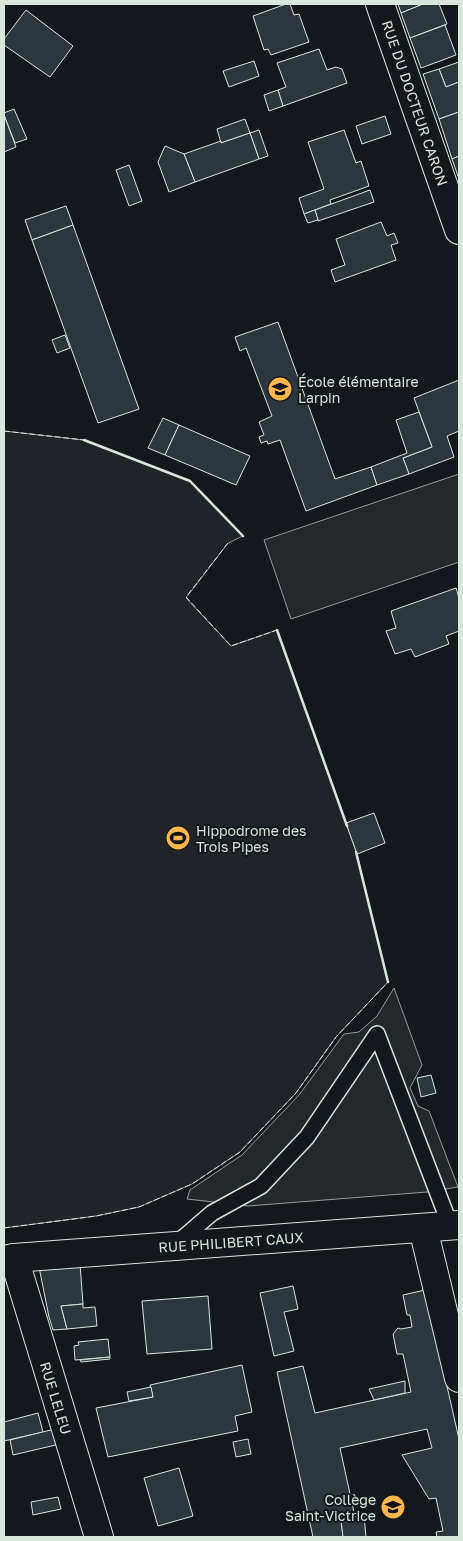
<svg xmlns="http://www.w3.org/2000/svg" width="463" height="1541" font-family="'Golos Text',sans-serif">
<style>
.green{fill:#202428;stroke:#939e99}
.parking{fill:#24282b;stroke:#939e99}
.building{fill:#2c363c;stroke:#d8e6dc}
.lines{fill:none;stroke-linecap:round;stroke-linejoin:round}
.service-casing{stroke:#d8e6dc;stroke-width:18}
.minor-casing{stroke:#d8e6dc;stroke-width:30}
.tertiary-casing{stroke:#d8e6dc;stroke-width:30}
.service{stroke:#14181c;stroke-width:15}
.minor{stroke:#14181c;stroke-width:28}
.tertiary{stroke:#14181c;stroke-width:28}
.fence{stroke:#d8e6dc;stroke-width:1;stroke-dasharray:6 2.5;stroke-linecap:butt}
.wall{stroke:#d8e6dc;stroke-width:2.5}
.labels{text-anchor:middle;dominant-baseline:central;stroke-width:4;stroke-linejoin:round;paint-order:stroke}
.street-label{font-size:14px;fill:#d8e6dc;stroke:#14181c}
.poi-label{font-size:14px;fill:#d8e6dc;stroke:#14181c;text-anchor:start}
</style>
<rect width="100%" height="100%" fill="#14181c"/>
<polygon class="green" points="4,431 84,440 190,481 243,536 228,543 186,598 231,646 277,630 357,854 388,982 336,1037 296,1093 240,1152 192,1184 139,1207 96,1216 4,1228"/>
<g class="parking">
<polygon points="459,474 459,562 291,619 264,540"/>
<polygon points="394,988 422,1065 410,1088 418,1106 429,1111 458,1187 427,1192 248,1206 187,1199 190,1190 242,1155 299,1095 344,1034 359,1032 377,1016"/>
</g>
<g class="building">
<polygon points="286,4 290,4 294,15 299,14 309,42 271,55 268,49 264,50 253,16"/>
<polygon points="398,4 423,4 401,13"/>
<polygon points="423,4 439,4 447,24 410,38 401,13"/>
<polygon points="26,10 73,46 50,77 4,45 4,39"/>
<polygon points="445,25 456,55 421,68 410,38"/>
<polygon points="319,49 327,70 336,67 342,69 347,83 283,106 278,90 286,87 277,63"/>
<polygon points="254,61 259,76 229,87 223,71"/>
<polygon points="459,62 459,82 446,87 439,69"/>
<polygon points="439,69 446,87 459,82 459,112 439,119 423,74"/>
<polygon points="278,90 283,106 269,111 264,95"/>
<polygon points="14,109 27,139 15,143 4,115 4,113"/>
<polygon points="459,112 459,156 452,159 439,119"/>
<polygon points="4,115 16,147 4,152"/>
<polygon points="385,116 391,134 362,144 356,126"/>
<polygon points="245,119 250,133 221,143 217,129"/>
<polygon points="259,130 268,156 259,159 250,133"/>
<polygon points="344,130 356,163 361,161 369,186 330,200 331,204 304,214 299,198 324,189 308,142"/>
<polygon points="250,133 259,159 195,182 184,154 221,141 221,143"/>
<polygon points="165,146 184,154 195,182 169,192 158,162"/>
<polygon points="459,156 459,179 452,159"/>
<polygon points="129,165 142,201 129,206 116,170"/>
<polygon points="370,190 374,202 318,221 315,210"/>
<polygon points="66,206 73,225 32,240 25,220"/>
<polygon points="315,210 318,220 308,223 304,214"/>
<polygon points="381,222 387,236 394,233 398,243 391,245 396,260 335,282 331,270 345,265 336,239"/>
<polygon points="73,225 139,409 98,423 32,240"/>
<polygon points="278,322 335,479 371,467 377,485 306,511 280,440 268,444 267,441 261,443 259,437 264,435 259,422 272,416 246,348 240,351 235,337"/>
<polygon points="65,335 70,348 57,353 52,340"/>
<polygon points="459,380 459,431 447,436 454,457 409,474 403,458 432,447 414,398"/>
<polygon points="419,412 432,447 403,458 409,474 377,485 371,467 407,453 396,420"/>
<polygon points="163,418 179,425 165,455 148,448"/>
<polygon points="179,425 250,456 236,485 165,455"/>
<polygon points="456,588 459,598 459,631 446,636 449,644 415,657 411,649 395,654 386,631 396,628 391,611"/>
<polygon points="374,813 385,843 357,854 346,823"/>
<polygon points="431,1075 436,1093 421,1097 417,1078"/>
<polygon points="80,1264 83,1304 61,1306 67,1329 53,1330 49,1317 39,1267"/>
<polygon points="293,1286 298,1309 284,1312 294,1351 274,1356 260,1293"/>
<polygon points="425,1290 459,1439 459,1537 437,1537 436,1532 443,1531 436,1498 429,1499 402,1455 432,1448 427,1429 340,1448 355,1517 341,1520 343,1537 313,1537 277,1372 303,1366 315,1413 411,1392 403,1354 397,1354 393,1334 398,1328 401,1329 412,1327 410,1315 407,1315 403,1295"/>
<polygon points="208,1296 212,1349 147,1354 142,1301"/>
<polygon points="83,1304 83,1308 95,1307 97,1326 67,1329 61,1306"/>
<polygon points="108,1339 110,1357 75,1360 74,1346 79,1345 78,1342"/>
<polygon points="110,1357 110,1359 81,1362 80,1360"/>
<polygon points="242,1365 252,1412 235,1416 238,1431 108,1457 96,1408 153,1397 150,1385"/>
<polygon points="405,1381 405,1393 374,1400 369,1389"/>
<polygon points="151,1387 153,1397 129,1401 127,1392"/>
<polygon points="38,1413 43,1432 4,1441 4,1422"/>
<polygon points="55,1429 60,1444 13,1455 10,1440"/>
<polygon points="248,1439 251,1454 236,1457 233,1442"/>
<polygon points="179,1468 193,1516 158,1526 144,1478"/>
<polygon points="58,1497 61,1509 33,1515 31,1502"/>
<polygon points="364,1515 366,1537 343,1537 341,1520"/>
</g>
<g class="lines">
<defs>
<polyline id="service" points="176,1244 212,1213 261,1186 307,1137 377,1034 450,1225"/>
<g id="minor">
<polyline points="423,1228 459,1378"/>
<polyline points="14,1258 99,1537"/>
<polyline points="4,1260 14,1258 459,1225"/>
</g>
<polyline id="tertiary" points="380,4 459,230"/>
</defs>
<use href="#service" class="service-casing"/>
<use href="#minor" class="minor-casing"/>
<use href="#tertiary" class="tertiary-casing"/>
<use href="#service" class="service"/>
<use href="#minor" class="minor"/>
<use href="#tertiary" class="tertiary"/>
<g class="fence">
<polyline points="4,431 84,440"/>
<polyline points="228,543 186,597 231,646 277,630"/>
<polyline points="4,1228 96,1216 139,1207 192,1184 240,1152 296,1093 336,1037 388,982"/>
</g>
<g class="wall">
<polyline points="84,440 190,481 243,536"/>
<polyline points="277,630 347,826"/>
<polyline points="356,852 388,982"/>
</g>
</g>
<defs>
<symbol id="school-disc" viewBox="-11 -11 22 22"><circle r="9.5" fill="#ffb74d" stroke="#14181c"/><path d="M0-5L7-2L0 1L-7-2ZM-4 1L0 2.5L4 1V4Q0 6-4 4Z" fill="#111"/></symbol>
<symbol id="stadium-disc" viewBox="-11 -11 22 22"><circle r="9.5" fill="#ffb74d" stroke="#14181c"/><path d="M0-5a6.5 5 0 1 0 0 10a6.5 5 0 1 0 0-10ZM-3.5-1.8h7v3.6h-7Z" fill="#111"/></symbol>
</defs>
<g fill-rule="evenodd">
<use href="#school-disc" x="266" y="375" width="28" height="28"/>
<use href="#stadium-disc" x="164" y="824" width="28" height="28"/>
<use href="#school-disc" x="379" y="1493" width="28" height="28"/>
</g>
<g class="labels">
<g class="street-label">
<text transform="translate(415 103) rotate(71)">RUE DU DOCTEUR CARON</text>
<text transform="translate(231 1242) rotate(-4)">RUE PHILIBERT CAUX</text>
<text transform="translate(56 1398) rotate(73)">RUE LELEU</text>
</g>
<g class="poi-label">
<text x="298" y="381">École élémentaire<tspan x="298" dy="16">Larpin</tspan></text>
<text x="196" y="830">Hippodrome des<tspan x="196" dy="16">Trois Pipes</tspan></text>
<text x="376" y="1499" text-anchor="end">Collège<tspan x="376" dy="16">Saint-Victrice</tspan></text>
</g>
</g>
<rect width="463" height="1541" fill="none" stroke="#d8e6dc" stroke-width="10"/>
</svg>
